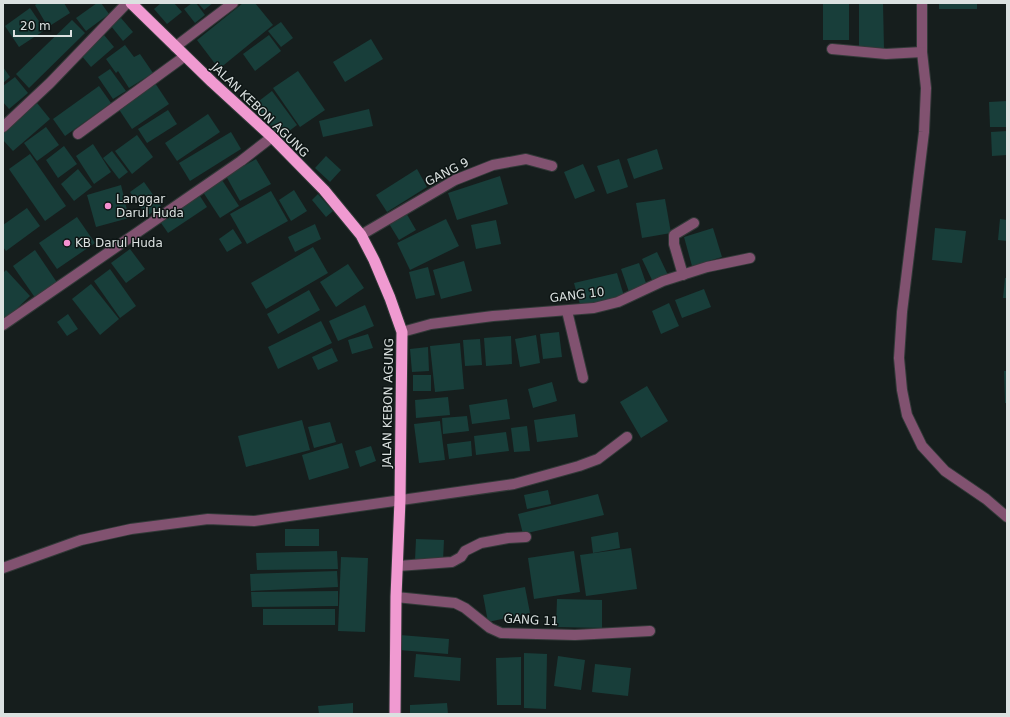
<svg xmlns="http://www.w3.org/2000/svg" width="1010" height="717" font-family="'DejaVu Sans',sans-serif">
<style>
.building{fill:#183e3a}
.lines{fill:none;stroke-linecap:round;stroke-linejoin:round}
.minor-casing{stroke:#323938;stroke-width:12}
.trunk-casing{stroke:#323938;stroke-width:13}
.minor{stroke:#815270;stroke-width:10}
.trunk{stroke:#f09ad1;stroke-width:11}
.poi-dot{fill:#f590d1;stroke:#0d1514;stroke-width:1.5}
.labels{text-anchor:middle;dominant-baseline:central;stroke-width:3;stroke-linejoin:round;paint-order:stroke}
.street-label{font-size:12px;fill:#dbe1e0;stroke:#0d1514}
.poi-label{font-size:12px;fill:#dbe1e0;stroke:#0d1514;text-anchor:start}
</style>
<rect width="100%" height="100%" fill="#161e1d"/>
<g class="building">
<polygon points="38,3 64,3 70,13 48,27 35,5"/>
<polygon points="97,3 101,3 109,14 86,31 76,18"/>
<polygon points="161,3 174,3 182,12 167,24 154,9"/>
<polygon points="192,3 196,3 205,15 195,23 184,9"/>
<polygon points="198,3 213,3 204,10"/>
<polygon points="243,3 255,3 273,25 219,69 197,40"/>
<rect x="823" y="3" width="26" height="37"/>
<polygon points="859,3 883,3 884,49 859,49"/>
<rect x="939" y="3" width="38" height="6"/>
<polygon points="30,8 45,30 19,47 5,26"/>
<polygon points="121,18 133,32 123,41 111,26"/>
<polygon points="72,20 85,33 29,88 16,74"/>
<polygon points="281,22 293,38 281,47 268,31"/>
<polygon points="104,35 114,47 91,67 81,55"/>
<polygon points="269,35 281,51 255,71 243,54"/>
<polygon points="371,39 383,59 345,82 333,62"/>
<polygon points="125,45 134,57 140,54 153,73 129,88 118,71 116,73 106,59"/>
<polygon points="3,67 10,77 3,83"/>
<polygon points="110,69 126,91 113,99 98,77"/>
<polygon points="298,71 325,110 300,127 273,88"/>
<polygon points="15,77 28,93 9,109 3,102 3,86"/>
<polygon points="155,83 169,104 132,129 118,108"/>
<polygon points="99,86 111,103 65,136 53,119"/>
<polygon points="272,91 297,125 280,138 255,104"/>
<polygon points="1007,101 1007,127 990,127 989,102"/>
<polygon points="37,103 50,119 13,151 3,140 3,132"/>
<polygon points="369,109 373,126 323,137 319,121"/>
<polygon points="168,110 177,124 147,143 138,129"/>
<polygon points="208,114 220,132 177,161 165,143"/>
<polygon points="46,127 59,145 37,161 24,143"/>
<polygon points="1007,131 1007,155 992,156 991,132"/>
<polygon points="231,132 241,149 190,181 179,163"/>
<polygon points="137,135 153,157 132,174 115,151"/>
<polygon points="93,144 111,172 94,184 76,156"/>
<polygon points="64,146 77,164 58,178 46,160"/>
<polygon points="657,149 663,169 634,179 627,159"/>
<polygon points="112,151 128,172 119,179 103,158"/>
<polygon points="30,154 66,206 45,221 9,169"/>
<polygon points="326,156 341,170 330,182 315,168"/>
<polygon points="256,159 271,184 240,201 226,176"/>
<polygon points="619,159 628,187 607,194 597,166"/>
<polygon points="583,164 595,191 575,199 564,172"/>
<polygon points="78,169 92,187 74,201 61,184"/>
<polygon points="417,169 427,187 387,212 376,195"/>
<polygon points="500,176 508,204 457,220 448,193"/>
<polygon points="222,180 239,206 220,218 203,192"/>
<polygon points="144,182 161,206 147,216 130,192"/>
<polygon points="121,185 129,218 96,227 87,195"/>
<polygon points="294,190 307,211 291,221 279,200"/>
<polygon points="271,191 288,221 247,244 230,214"/>
<polygon points="198,193 207,207 168,233 159,220"/>
<polygon points="318,194 333,211 326,217 312,200"/>
<polygon points="665,199 671,233 642,238 636,203"/>
<polygon points="27,208 40,226 6,251 3,247 3,225"/>
<polygon points="405,211 416,230 399,240 388,222"/>
<polygon points="77,217 95,243 57,269 39,243"/>
<polygon points="446,219 459,246 410,270 397,243"/>
<polygon points="1000,219 1007,220 1007,241 998,240"/>
<polygon points="496,220 501,244 476,249 471,225"/>
<polygon points="315,224 321,239 295,252 288,237"/>
<polygon points="713,228 722,257 692,266 684,237"/>
<polygon points="935,228 966,231 962,263 932,260"/>
<polygon points="233,229 242,243 227,252 219,239"/>
<polygon points="313,247 328,273 266,309 251,283"/>
<polygon points="130,249 145,269 126,283 111,263"/>
<polygon points="35,250 58,284 36,299 13,266"/>
<polygon points="657,252 668,275 653,282 642,259"/>
<polygon points="464,261 472,291 441,299 433,270"/>
<polygon points="639,263 647,286 629,292 621,269"/>
<polygon points="348,264 364,288 336,307 320,282"/>
<polygon points="428,267 435,295 416,299 409,272"/>
<polygon points="110,269 136,306 120,318 94,281"/>
<polygon points="6,270 30,296 3,322 3,273"/>
<polygon points="617,273 624,296 581,308 574,283"/>
<polygon points="1005,278 1007,278 1007,298 1003,298"/>
<polygon points="91,284 119,319 100,335 72,299"/>
<polygon points="704,289 711,307 682,318 675,300"/>
<polygon points="309,290 320,310 278,334 267,314"/>
<polygon points="669,303 679,326 661,334 652,311"/>
<polygon points="365,305 374,326 338,341 329,321"/>
<polygon points="68,314 78,329 67,336 57,322"/>
<polygon points="321,321 332,343 278,369 268,347"/>
<polygon points="559,332 562,357 543,359 540,334"/>
<polygon points="368,334 373,348 352,354 348,340"/>
<polygon points="536,335 540,363 520,367 515,339"/>
<polygon points="511,336 512,364 486,366 484,338"/>
<polygon points="480,339 482,365 465,366 463,340"/>
<polygon points="460,343 464,389 435,392 430,346"/>
<polygon points="428,347 429,371 412,372 410,349"/>
<polygon points="332,348 338,361 318,370 312,357"/>
<polygon points="1004,371 1007,371 1007,403 1005,403"/>
<rect x="413" y="375" width="18" height="16"/>
<polygon points="552,382 557,401 533,408 528,389"/>
<polygon points="647,386 668,421 641,438 620,402"/>
<polygon points="448,397 450,415 416,418 415,400"/>
<polygon points="507,399 510,419 472,424 469,405"/>
<polygon points="575,414 578,437 537,442 534,420"/>
<polygon points="467,416 469,431 443,434 442,418"/>
<polygon points="302,420 310,450 246,467 238,436"/>
<polygon points="440,421 445,460 419,463 414,424"/>
<polygon points="330,422 336,442 314,448 308,427"/>
<polygon points="527,426 530,451 514,452 511,428"/>
<polygon points="506,432 509,451 476,455 474,436"/>
<polygon points="471,441 472,456 449,459 447,444"/>
<polygon points="342,443 349,468 309,480 302,455"/>
<polygon points="371,446 376,461 360,467 355,451"/>
<polygon points="548,490 551,504 527,509 524,495"/>
<polygon points="598,494 604,515 523,534 518,514"/>
<rect x="285" y="529" width="34" height="17"/>
<polygon points="618,532 620,548 593,553 591,537"/>
<polygon points="416,539 444,540 443,561 415,560"/>
<polygon points="631,548 637,589 586,596 580,555"/>
<polygon points="337,551 338,569 257,570 256,553"/>
<polygon points="574,551 580,592 534,599 528,558"/>
<polygon points="341,557 368,558 365,632 338,631"/>
<polygon points="337,571 338,587 251,591 250,574"/>
<polygon points="525,587 530,613 488,622 483,595"/>
<polygon points="338,591 338,606 252,607 251,592"/>
<polygon points="557,599 602,600 602,628 556,627"/>
<rect x="263" y="609" width="72" height="16"/>
<polygon points="400,635 449,639 448,654 399,650"/>
<polygon points="524,653 547,654 546,709 524,708"/>
<polygon points="416,654 461,658 460,681 414,677"/>
<polygon points="558,656 585,660 581,690 554,686"/>
<polygon points="521,657 521,705 497,705 496,658"/>
<polygon points="595,664 631,668 628,696 592,692"/>
<polygon points="353,703 353,714 319,714 318,706"/>
<polygon points="447,703 448,714 410,714 410,705"/>
</g>
<g class="lines">
<defs>
<g id="minor">
<polyline points="922,3 922,52 926,88 924,132 902,312 899,358 902,390 907,415 922,446 945,471 986,499 1007,517"/>
<polyline points="175,47 233,3"/>
<polyline points="832,49 886,54 922,52"/>
<polyline points="3,127 50,83 127,3"/>
<polyline points="78,134 185,56"/>
<polyline points="361,235 455,180 493,165 526,159 552,166"/>
<polyline points="683,275 674,244 674,235 694,223"/>
<polyline points="567,311 583,378"/>
<polyline points="3,325 241,161 272,137"/>
<polyline points="402,332 431,324 493,316 594,308 618,302 663,281 707,267 750,258"/>
<polyline points="398,566 452,562 461,557 465,551 481,543 508,538 526,537"/>
<polyline points="3,568 81,540 131,529 208,519 254,521 514,484 579,466 598,459 627,437"/>
<polyline points="396,597 455,603 465,608 490,628 501,633 575,635 650,631"/>
</g>
<polyline id="trunk" points="131,3 212,82 272,137 324,190 361,235 374,260 390,298 402,332 400,500 396,597 395,714"/>
</defs>
<use href="#minor" class="minor-casing"/>
<use href="#trunk" class="trunk-casing"/>
<use href="#minor" class="minor"/>
<use href="#trunk" class="trunk"/>
</g>
<g class="poi-dot">
<circle cx="108" cy="206" r="4"/>
<circle cx="67" cy="243" r="4"/>
</g>
<g class="labels">
<g class="street-label">
<text transform="translate(260 110) rotate(44)">JALAN KEBON AGUNG</text>
<text transform="translate(447 172) rotate(-27)">GANG 9</text>
<text transform="translate(577 295) rotate(-7)">GANG 10</text>
<text transform="translate(388 403) rotate(-89)">JALAN KEBON AGUNG</text>
<text transform="translate(531 620) rotate(3)">GANG 11</text>
</g>
<g class="poi-label">
<text x="116" y="199">Langgar<tspan x="116" dy="14">Darul Huda</tspan></text>
<text x="75" y="243">KB Darul Huda</text>
</g>
</g>
<rect width="1010" height="717" fill="none" stroke="#dbe1e0" stroke-width="8"/>
<path d="M14 30v6h57v-6" fill="none" stroke="#dbe1e0" stroke-width="2"/>
<text x="20" y="30" font-size="12" fill="#dbe1e0" stroke="#0d1514" stroke-width="3" paint-order="stroke">20 m</text>
</svg>
